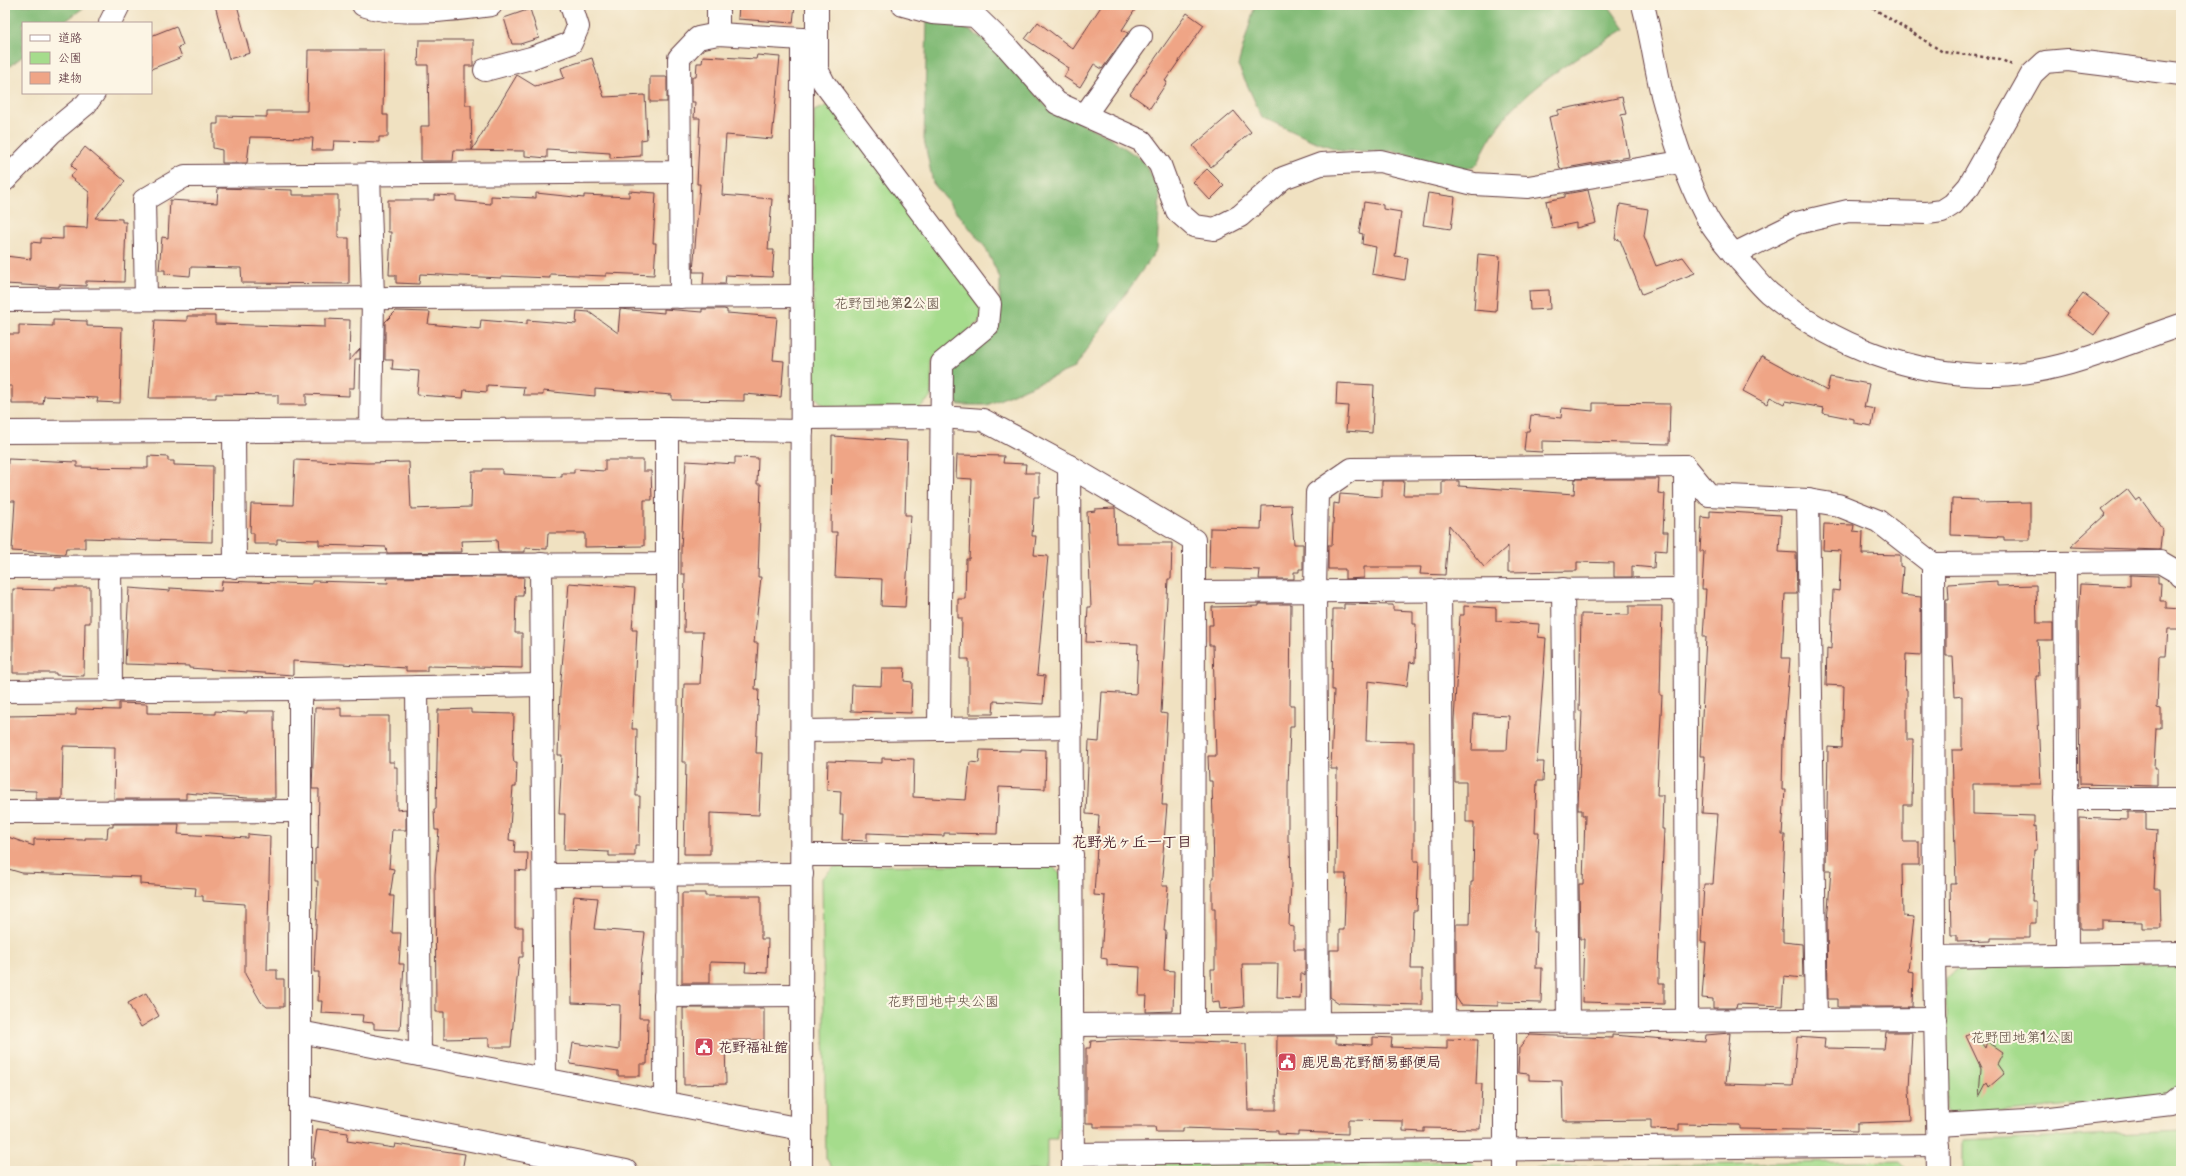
<svg xmlns="http://www.w3.org/2000/svg" width="2186" height="1176" font-family="'Balsamiq Sans','Klee One',sans-serif">
<style>
.green{fill:#a5dc8c;stroke:#787e5c}
.forest{fill:#84bc78;stroke:#676e52}
.building{fill:#efa586;fill-rule:evenodd}
.lines{fill:none;stroke-linecap:round;stroke-linejoin:round}
.minor-casing{stroke:#633c42;stroke-width:24}
.path{stroke:#633c42;stroke-width:2.5;stroke-dasharray:3 3;stroke-linecap:butt}
.minor{stroke:#fff;stroke-width:22}
.labels{text-anchor:middle;dominant-baseline:central;stroke-width:4;stroke-linejoin:round;paint-order:stroke}
.park-label{font-size:14px;fill:#614e43;stroke:#fcf5e5}
.poi-label{font-size:14px;font-weight:bold;fill:#4a1f2b;stroke:#fcf5e5;text-anchor:start}
.neighbourhood-label{font-size:15px;font-weight:bold;fill:#4a1f2b;stroke:#fcf5e5}
</style>
<rect width="100%" height="100%" fill="#fcf5e5"/>
<filter id="ink" filterUnits="userSpaceOnUse"><feTurbulence type="fractalNoise" baseFrequency=".025" numOctaves="2"/><feDisplacementMap in="SourceGraphic" scale="8" xChannelSelector="R" yChannelSelector="G"/><feConvolveMatrix kernelMatrix="1 2 1 2 8 2 1 2 1" color-interpolation-filters="sRGB"/></filter>
<filter id="wash" filterUnits="userSpaceOnUse"><feTurbulence type="fractalNoise" baseFrequency=".012" numOctaves="4" result="noise"/><feDisplacementMap in="SourceGraphic" scale="16" xChannelSelector="R" yChannelSelector="G"/><feGaussianBlur stdDeviation="0.9" result="paint"/><feColorMatrix in="noise" values="0 0 0 0 0 0 0 0 0 0 0 0 0 0 0 0 0 1.4 0 .05"/><feComposite in="paint" operator="in"/></filter>
<g filter="url(#wash)">
<rect width="100%" height="100%" fill="#f0e1c1"/>
<g class="green">
<polygon points="831,104 982,306 980,321 932,361 931,397 919,408 827,408 813,395 814,111"/>
<polygon points="1050,864 1063,877 1063,1125 1058,1129 1058,1139 1047,1139 1047,1171 834,1171 826,1158 822,878 835,866"/>
<polygon points="2181,964 2181,1087 2168,1096 1954,1116 1946,1109 1946,978 1960,965"/>
<polygon points="2181,1131 2181,1171 1963,1171 1963,1141"/>
<polygon points="1469,1161 1479,1171 1101,1171 1109,1163"/>
<polygon points="1900,1161 1910,1171 1535,1171 1535,1168"/>
</g>
<g class="forest">
<polygon points="5,5 87,5 63,23 23,23 23,56 5,70"/>
<path d="M 1255,5 L 1608,5 L 1625,29 C 1568,63 1502,98 1478,164 L 1461,171 L 1395,151 L 1342,151 L 1311,140 L 1262,117 L 1238,65 Z"/>
<polygon points="927,19 967,29 988,42 1046,106 1109,137 1142,160 1160,190 1157,249 1074,368 987,405 959,405 949,394 951,367 997,332 1000,302 1000,278 985,247 933,183 924,139"/>
</g>
<g id="blocks">
<g class="building">
<polygon points="215,5 237,5 250,53 229,59"/>
<polygon points="739,5 795,5 793,23 738,19"/>
<polygon points="1102,5 1138,5 1122,30 1128,33 1102,69 1094,64 1080,87 1064,77 1069,68 1025,39 1038,22 1073,49"/>
<polygon points="530,9 539,38 520,44 512,44 504,18"/>
<polygon points="1187,13 1204,25 1165,81 1167,82 1150,108 1130,94"/>
<polygon points="176,26 183,45 178,47 182,57 151,69 151,36"/>
<polygon points="419,40 473,40 473,66 465,66 465,105 471,105 472,150 517,75 535,86 564,78 561,68 592,58 604,97 645,95 647,139 641,140 641,156 610,158 610,153 547,149 547,158 525,156 525,151 454,150 453,161 421,161 421,126 429,126 428,65 418,65"/>
<polygon points="308,50 384,50 383,115 388,115 388,137 379,137 379,142 334,141 333,150 312,150 313,138 250,137 247,163 222,163 222,150 213,148 213,124 218,124 218,116 267,117 267,111 307,111"/>
<polygon points="757,55 780,57 772,139 726,135 722,195 772,199 768,250 774,250 772,277 726,275 725,284 703,284 704,272 693,272 700,184 697,184 700,118 694,118 695,102 692,102 692,77 696,77 697,63 702,63 703,56 756,59"/>
<rect x="650" y="77" width="17" height="25"/>
<polygon points="1622,97 1626,114 1621,115 1629,157 1560,169 1549,117 1558,115 1558,110"/>
<polygon points="1234,111 1251,132 1211,167 1193,146"/>
<polygon points="85,147 125,181 95,218 122,219 122,222 126,222 124,282 86,281 86,286 59,285 59,287 5,284 5,256 31,259 31,242 41,243 41,238 63,239 63,227 87,228 89,192 70,177 76,170 71,165"/>
<polygon points="1207,169 1224,186 1210,200 1193,182"/>
<polygon points="218,188 292,190 292,195 338,195 338,238 349,238 349,284 242,283 241,268 191,267 190,276 165,274 165,270 159,270 162,237 168,238 170,200 217,203"/>
<polygon points="1588,190 1596,223 1576,228 1576,223 1552,228 1546,201 1565,197 1565,194"/>
<polygon points="629,191 656,193 653,243 656,243 654,275 606,273 606,276 550,274 550,278 501,276 501,278 420,274 419,284 396,283 396,275 389,275 391,232 388,232 388,200 434,200 434,195 456,196 456,201 491,204 491,196 536,198 536,193 584,198 584,195 629,197"/>
<polygon points="1428,193 1455,197 1451,229 1423,225"/>
<polygon points="1364,202 1383,205 1383,209 1401,212 1395,256 1408,258 1405,280 1372,274 1376,247 1362,244 1363,234 1359,233"/>
<polygon points="1620,204 1648,209 1644,236 1656,266 1683,257 1695,273 1642,294 1620,240 1615,239"/>
<polygon points="1478,254 1500,256 1496,312 1474,310"/>
<polygon points="1549,290 1550,309 1530,310 1529,291"/>
<polygon points="2083,293 2110,313 2094,335 2066,315"/>
<polygon points="620,309 664,313 664,309 702,312 702,309 724,309 727,310 727,313 777,317 773,360 784,361 781,397 744,394 744,401 672,400 672,395 595,389 595,396 543,391 543,395 523,395 524,387 487,385 487,392 464,390 463,398 417,395 419,371 392,369 393,360 385,360 385,322 396,311 430,312 428,324 480,329 481,320 527,324 527,320 576,324 577,311 589,312 618,333"/>
<polygon points="187,316 215,316 215,324 325,327 325,319 350,320 349,361 360,349 360,359 355,359 354,388 349,388 349,396 306,394 306,405 278,405 278,395 216,394 216,398 149,398 155,320 187,321"/>
<polygon points="53,320 87,321 87,326 122,327 120,403 97,402 98,398 44,396 43,404 12,404 12,386 6,386 7,334 19,334 19,325 53,326"/>
<polygon points="1762,356 1827,391 1830,377 1869,384 1864,407 1875,409 1872,426 1854,423 1854,419 1823,413 1824,408 1785,401 1784,404 1770,397 1767,404 1743,391"/>
<polygon points="1337,383 1374,385 1372,433 1346,431 1348,406 1336,405"/>
<polygon points="1593,403 1670,404 1669,444 1542,441 1542,452 1524,451 1526,431 1529,431 1531,415 1561,418 1562,408 1593,411"/>
<polygon points="832,436 907,441 905,515 911,515 905,607 881,606 882,579 835,577 837,532 831,532"/>
<polygon points="957,455 1004,456 1003,463 1026,464 1025,473 1039,473 1039,497 1034,497 1032,536 1036,536 1034,555 1048,556 1037,675 1045,676 1043,704 994,701 993,714 969,714 969,659 961,659 962,618 958,618 958,599 965,599 966,559 969,559 972,479 956,478"/>
<polygon points="148,456 168,457 168,461 174,461 174,465 213,466 212,542 85,538 85,548 66,548 65,554 12,551 15,501 7,501 8,459 77,462 77,467 148,468"/>
<polygon points="735,457 758,458 757,484 761,484 758,577 761,577 754,643 758,643 755,689 759,689 756,753 762,753 759,815 710,813 710,854 684,854 686,762 682,762 684,684 700,684 703,632 684,632 685,574 681,574 681,548 686,461 735,464"/>
<polygon points="295,460 367,463 409,462 411,509 471,507 472,471 483,471 483,469 502,469 502,474 562,477 562,473 574,473 574,469 605,471 605,460 643,460 643,471 651,471 652,500 644,500 644,546 585,547 585,533 548,533 547,549 525,548 525,552 498,552 497,540 461,541 462,552 387,553 386,547 319,545 319,540 277,539 277,544 254,544 254,533 250,533 251,504 293,505"/>
<polygon points="1575,479 1659,479 1658,493 1665,494 1663,532 1668,532 1667,551 1655,550 1654,568 1632,566 1632,577 1614,577 1614,563 1577,562 1577,571 1508,572 1508,546 1484,567 1449,525 1445,575 1420,574 1421,567 1364,567 1364,578 1345,579 1345,569 1328,569 1328,545 1332,545 1334,503 1339,504 1340,494 1382,497 1382,481 1404,481 1403,495 1442,495 1442,481 1459,481 1459,486 1574,494"/>
<polygon points="2127,489 2136,501 2140,498 2162,528 2160,550 2070,547 2106,514 2102,509"/>
<polygon points="1952,499 1978,500 1978,503 2030,502 2030,540 2004,540 2004,537 1951,535"/>
<polygon points="1291,505 1294,544 1303,544 1303,569 1299,569 1299,572 1294,572 1294,579 1259,579 1260,570 1209,568 1210,528 1261,529 1262,506"/>
<polygon points="1115,508 1116,543 1172,543 1171,579 1168,579 1161,713 1167,714 1162,805 1167,805 1162,865 1164,866 1162,886 1168,886 1164,931 1166,931 1164,970 1174,971 1173,1011 1146,1012 1147,996 1139,996 1140,967 1107,965 1107,959 1101,958 1105,896 1094,895 1099,815 1086,814 1089,741 1099,742 1102,692 1136,694 1138,644 1086,642 1088,607 1091,607 1087,512 1095,511 1095,509"/>
<polygon points="1710,511 1781,515 1779,552 1796,553 1797,594 1785,594 1782,658 1790,658 1783,743 1782,790 1785,790 1782,835 1785,835 1781,931 1783,931 1783,942 1802,944 1803,978 1784,976 1782,1006 1737,1004 1736,1008 1713,1008 1713,999 1702,998 1706,942 1701,942 1704,884 1713,884 1718,814 1702,813 1705,756 1700,756 1706,637 1703,637 1706,589 1702,589 1704,551 1700,551 1702,517 1710,518"/>
<polygon points="1824,524 1854,525 1853,531 1863,532 1862,554 1900,555 1900,566 1903,567 1901,595 1921,597 1921,655 1906,654 1905,690 1907,690 1907,740 1913,740 1912,805 1903,805 1903,842 1919,842 1919,865 1902,865 1903,916 1914,917 1908,971 1914,972 1913,1007 1838,1007 1838,999 1828,999 1827,922 1831,870 1826,870 1828,747 1842,748 1844,686 1826,685 1827,648 1831,649 1833,590 1839,591 1841,551 1823,550"/>
<polygon points="2130,575 2158,576 2158,583 2161,583 2160,601 2166,601 2166,608 2181,609 2181,629 2168,629 2166,656 2159,656 2157,708 2161,709 2161,728 2156,728 2154,768 2157,768 2157,786 2080,784 2078,617 2080,584 2130,586"/>
<polygon points="465,577 524,577 523,596 516,596 515,633 522,633 522,668 427,666 427,671 406,671 406,668 293,661 293,675 189,668 189,666 125,664 129,588 170,591 170,588 221,591 222,581 312,584 312,581 388,583 387,578"/>
<polygon points="1997,581 1997,586 2036,585 2037,623 2053,623 2053,640 2037,640 2039,676 2036,676 2041,784 1973,784 1973,814 2034,816 2034,827 2036,826 2037,850 2034,850 2032,902 2036,902 2036,923 2030,923 2030,938 1991,938 1991,941 1957,942 1957,935 1951,935 1950,884 1956,884 1952,750 1962,750 1962,696 1955,697 1953,656 1946,656 1946,599 1949,599 1948,584"/>
<polygon points="569,583 635,588 632,630 637,630 632,729 637,729 636,796 640,796 639,845 635,845 635,856 609,856 609,852 564,850 565,814 559,814 562,755 558,755 560,692"/>
<polygon points="55,587 90,587 90,623 85,623 84,676 56,675 56,673 13,673 13,589 55,590"/>
<polygon points="1259,604 1291,604 1290,705 1294,705 1294,726 1290,726 1288,786 1288,842 1290,842 1291,883 1289,926 1294,927 1294,949 1305,949 1305,976 1301,973 1300,999 1277,998 1278,964 1242,964 1244,1007 1220,1009 1219,1001 1212,1002 1211,969 1215,969 1215,909 1212,909 1212,878 1214,878 1213,821 1212,781 1209,781 1208,756 1216,756 1213,645 1209,645 1209,625 1213,625 1212,607 1259,606"/>
<polygon points="1344,604 1393,605 1393,610 1413,611 1413,624 1416,624 1415,663 1410,662 1407,686 1368,681 1366,741 1414,742 1414,861 1419,861 1417,911 1413,911 1411,969 1422,969 1422,1005 1339,1003 1330,997 1330,950 1339,950 1339,930 1344,930 1346,874 1336,874 1337,769 1331,769 1334,690 1332,690 1333,609 1344,609"/>
<path d="M 1464,606 L 1496,608 L 1496,621 L 1539,624 L 1538,637 L 1546,638 L 1537,762 L 1544,762 L 1543,781 L 1537,781 L 1535,832 L 1539,832 L 1533,932 L 1537,932 L 1536,968 L 1542,968 L 1541,1003 L 1498,1002 L 1498,1006 L 1461,1005 L 1456,997 L 1456,924 L 1470,924 L 1471,882 L 1473,882 L 1474,822 L 1466,822 L 1466,782 L 1455,782 L 1454,721 L 1460,615 L 1464,615 ZM 1474,714 L 1509,716 L 1507,750 L 1472,750 Z"/>
<polygon points="1629,606 1662,606 1660,695 1662,695 1657,795 1663,795 1662,829 1664,829 1658,969 1659,969 1659,983 1664,983 1664,1004 1582,1002 1584,939 1580,939 1579,884 1583,884 1585,815 1582,815 1582,810 1578,810 1578,805 1582,711 1579,711 1581,614 1629,615"/>
<polygon points="882,668 905,668 904,681 912,682 911,713 851,711 852,685 881,686"/>
<polygon points="119,703 147,704 147,713 215,714 215,711 247,713 247,711 274,711 275,798 247,798 186,793 186,799 114,799 115,747 63,746 62,799 36,799 36,791 5,790 5,716 76,715 76,709 119,710"/>
<polygon points="315,708 341,708 341,716 389,716 389,762 394,762 394,767 397,767 397,810 406,809 406,830 392,830 389,868 394,869 390,896 394,896 392,933 401,933 399,964 404,964 400,1030 374,1029 374,1023 362,1022 363,1015 321,1013 322,1001 318,1001 319,972 314,972 318,881 315,881 315,849 318,848 319,789 312,789"/>
<polygon points="471,709 471,713 514,714 513,755 514,762 517,762 516,787 513,787 509,840 515,841 514,853 528,853 527,871 515,870 515,927 523,927 523,957 519,957 511,1047 489,1047 489,1038 444,1039 444,1012 436,1012 435,874 439,830 435,830 434,809 436,809 438,710"/>
<polygon points="1021,749 1046,750 1045,789 999,787 997,834 944,833 944,836 867,833 867,841 842,840 843,814 840,814 841,791 827,790 828,761 882,763 882,758 914,759 913,797 966,800 970,762 979,763 980,750 1021,751"/>
<polygon points="2128,812 2146,812 2146,830 2157,831 2154,889 2160,889 2161,928 2142,928 2142,922 2102,921 2102,929 2080,929 2079,818 2128,820"/>
<polygon points="113,824 179,824 178,834 248,838 248,834 270,836 267,970 277,970 277,979 284,979 284,1007 267,1007 261,1002 245,974 245,904 203,901 203,896 195,896 196,888 140,884 140,877 22,873 5,868 5,836 34,846 34,839 85,840 85,838 107,838 108,827 113,827"/>
<polygon points="682,893 705,893 705,896 761,896 761,939 768,939 767,973 745,972 746,963 710,962 710,983 682,983"/>
<polygon points="574,896 598,898 594,929 645,933 641,964 639,1018 648,1018 647,1064 640,1064 640,1076 618,1076 618,1071 570,1064 573,1043 619,1050 620,1005 572,1003 571,926"/>
<polygon points="146,993 159,1016 141,1027 128,1003"/>
<polygon points="683,1008 764,1008 764,1040 725,1040 726,1084 684,1085"/>
<polygon points="1886,1032 1912,1032 1909,1089 1911,1121 1857,1123 1857,1131 1740,1129 1740,1125 1679,1124 1679,1130 1651,1129 1651,1120 1563,1121 1562,1081 1529,1080 1529,1074 1518,1073 1519,1048 1529,1035 1612,1038 1612,1035 1705,1042 1706,1035 1730,1033 1725,1084 1793,1086 1797,1037 1825,1039 1824,1048 1884,1049"/>
<polygon points="1973,1032 1985,1048 1987,1041 2003,1052 1997,1064 2004,1074 1989,1087 1987,1082 1979,1097 1981,1068 1966,1036"/>
<polygon points="1277,1036 1336,1036 1336,1043 1373,1045 1373,1037 1392,1038 1391,1047 1447,1049 1447,1039 1478,1040 1476,1084 1482,1084 1480,1129 1424,1128 1424,1132 1403,1131 1403,1121 1348,1120 1348,1134 1298,1132 1298,1135 1278,1134 1278,1131 1182,1128 1182,1132 1156,1132 1155,1127 1094,1127 1094,1123 1086,1123 1086,1048 1090,1048 1091,1041 1123,1039 1246,1044 1248,1110 1276,1110"/>
<polygon points="317,1129 348,1133 347,1141 394,1148 395,1144 465,1154 462,1171 416,1169 416,1171 314,1170 315,1158 313,1158"/>
</g>
</g>
</g>
<g filter="url(#ink)">
<use href="#blocks" fill-opacity="0" stroke="#633c42" stroke-width="1"/>
<g class="lines">
<defs>
<g id="minor">
<path d="M 363,5 C 398,17 454,10 491,5"/>
<polyline points="718,5 718,34"/>
<polyline points="903,5 932,13 975,16 1006,46 1057,103 1142,141 1160,165 1177,211 1194,226 1215,229 1240,216 1283,178 1321,164 1380,161 1474,184 1528,187 1681,162"/>
<path d="M 1643,5 C 1651,35 1655,65 1662,95 C 1673,137 1686,177 1706,216 C 1714,232 1729,248 1741,262 C 1750,272 1759,284 1769,293 C 1833,346 1914,377 1998,375 C 2062,373 2121,345 2181,325"/>
<polyline points="110,23 119,5"/>
<polyline points="803,42 824,83 990,304 988,325 942,363 939,729"/>
<polyline points="817,65 817,5"/>
<polyline points="485,70 531,58 571,43 578,27 571,5"/>
<polyline points="1085,115 1141,36"/>
<polyline points="680,172 681,297"/>
<polyline points="369,174 373,297 371,430"/>
<polyline points="5,180 51,133 86,104 94,93"/>
<polyline points="1734,254 1797,223 1848,211 1927,213 1942,211 1953,204 1969,186 2032,74 2045,62 2068,60 2181,74"/>
<polyline points="146,299 144,200 185,176 680,172 679,58 698,38 718,34 802,39"/>
<polyline points="5,300 801,296"/>
<polyline points="802,418 941,417 983,420 1069,466 1194,540 1194,592 1685,589"/>
<polyline points="234,431 235,567"/>
<polyline points="5,432 667,429 802,431"/>
<polyline points="1069,466 1073,1171"/>
<polyline points="1685,466 1687,1021"/>
<polyline points="1685,466 1709,495 1808,500 1838,505 1878,521 1933,564 2160,562 2179,573 2181,576"/>
<polyline points="1808,500 1816,1020"/>
<polyline points="2065,563 2067,955"/>
<polyline points="541,564 545,1079"/>
<polyline points="1933,564 1934,957 1938,1171"/>
<polyline points="5,567 667,564 667,429"/>
<polyline points="110,567 111,691"/>
<polyline points="1563,589 1568,1021"/>
<polyline points="1440,590 1444,1022"/>
<polyline points="417,687 420,1055"/>
<polyline points="5,691 300,689 542,685"/>
<polyline points="802,731 1071,727"/>
<polyline points="2066,799 2181,799"/>
<polyline points="5,812 299,811"/>
<polyline points="802,855 1072,855"/>
<polyline points="544,875 802,874"/>
<polyline points="1934,957 2181,953"/>
<polyline points="665,996 802,995"/>
<polyline points="1505,1022 1505,1171"/>
<polyline points="1318,1023 1315,590 1317,493 1352,469 1685,466"/>
<polyline points="1193,1024 1194,592"/>
<polyline points="1073,1025 1936,1019"/>
<polyline points="300,1032 801,1129"/>
<polyline points="665,1102 667,564"/>
<polyline points="300,1106 626,1171"/>
<polyline points="1938,1125 2042,1119 2171,1104 2181,1096"/>
<polyline points="1074,1154 1938,1145"/>
<polyline points="300,1171 300,689"/>
<polyline points="801,1171 802,39"/>
</g>
</defs>
<use href="#minor" class="minor-casing"/>
<polyline class="path" points="1868,5 1943,52 2000,59 2012,65"/>
<use href="#minor" class="minor"/>
</g>
</g>
<defs>
<symbol id="civic-square" viewBox="-11 -11 22 22"><rect x="-9" y="-9" width="18" height="18" rx="4" fill="#d1495b" stroke="#fcf5e5"/><path d="M-.6-6.5H3V-4.5H.6V-3L4-1V1h2V6H-6V1h2V-1L-.6-3ZM-1.2 2.5V6h2.4V2.5Z" fill="#fff"/></symbol>
</defs>
<g fill-rule="evenodd">
<use href="#civic-square" x="693" y="1036" width="22" height="22"/>
<use href="#civic-square" x="1276" y="1051" width="22" height="22"/>
</g>
<g class="labels">
<g class="park-label">
<text x="887" y="303">花野団地第2公園</text>
<text x="943" y="1001">花野団地中央公園</text>
<text x="2022" y="1037">花野団地第1公園</text>
</g>
<g class="poi-label">
<text x="718" y="1047">花野福祉館</text>
<text x="1301" y="1062">鹿児島花野簡易郵便局</text>
</g>
<g class="neighbourhood-label">
<text x="1132" y="842">花野光ヶ丘一丁目</text>
</g>
</g>
<rect width="2186" height="1176" fill="none" stroke="#fcf5e5" stroke-width="20"/>
<rect x="22" y="22" width="130" height="72" fill="#fcf5e5" stroke="#b59f9b"/>
<rect x="30" y="35" width="20" height="6" fill="#ffffff" stroke="#b59f9b"/>
<text x="58" y="42" font-size="12" fill="#4a1f2b">道路</text>
<rect x="30" y="52" width="20" height="12" fill="#a5dc8c" stroke="#b59f9b"/>
<text x="58" y="62" font-size="12" fill="#4a1f2b">公園</text>
<rect x="30" y="72" width="20" height="12" fill="#efa586" stroke="#b59f9b"/>
<text x="58" y="82" font-size="12" fill="#4a1f2b">建物</text>
</svg>
